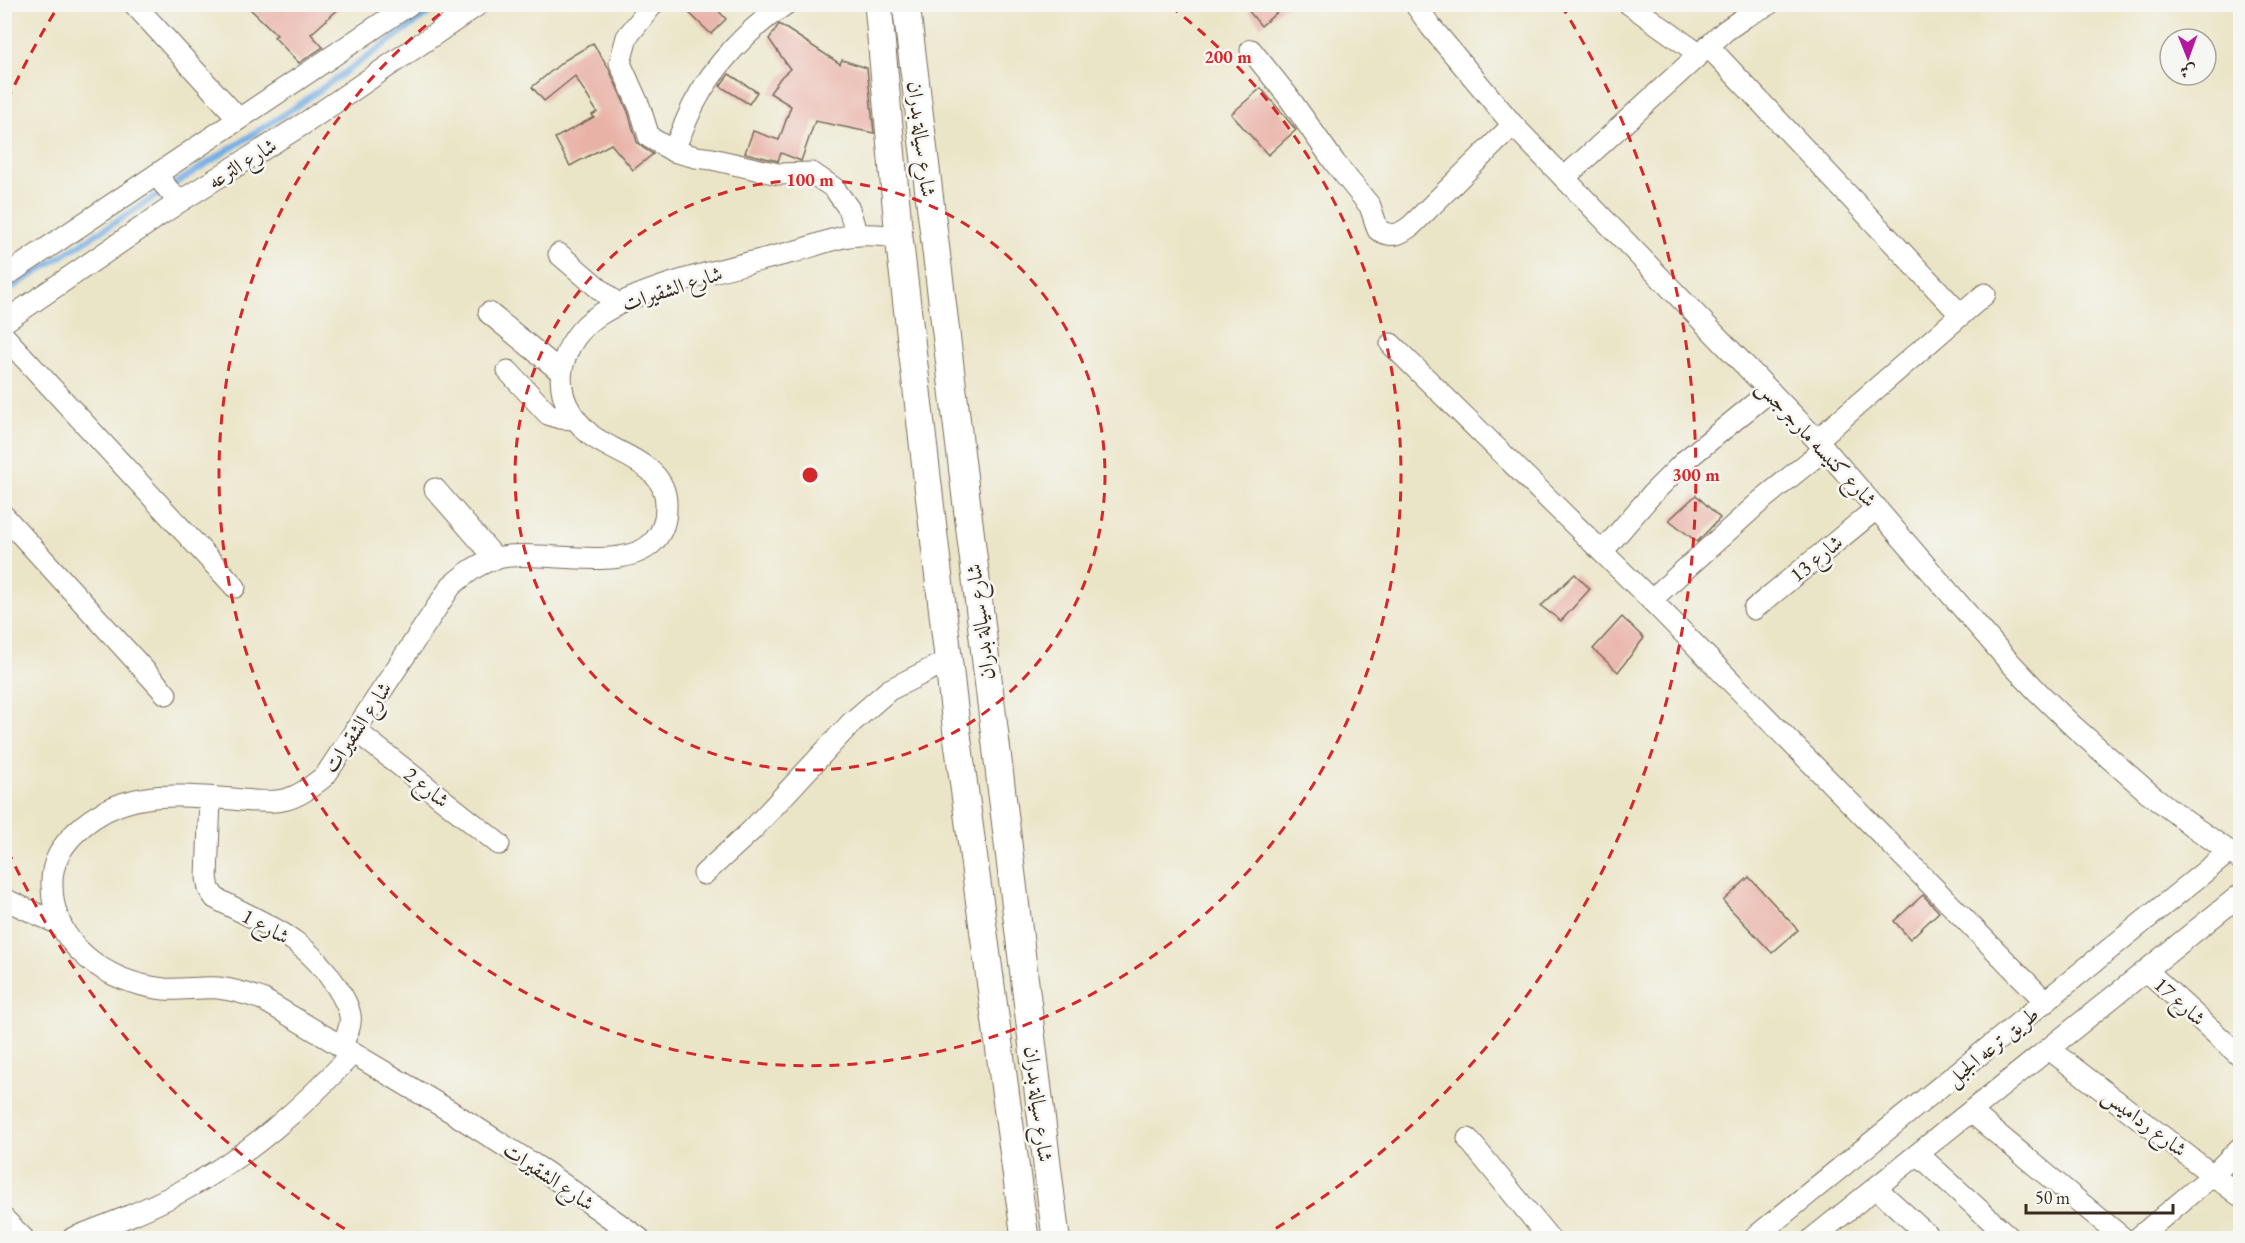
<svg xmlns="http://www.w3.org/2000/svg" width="2245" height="1243" font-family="'EB Garamond',Amiri,serif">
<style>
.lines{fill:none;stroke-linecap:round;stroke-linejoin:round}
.stream{stroke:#75aee5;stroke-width:6}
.building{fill:#e9b2a7}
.minor-casing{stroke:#796b5a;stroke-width:23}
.major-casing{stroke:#796b5a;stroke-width:29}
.minor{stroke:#fff;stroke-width:21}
.major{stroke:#fff;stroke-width:27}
.ring{fill:none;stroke:#d62828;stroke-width:3;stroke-dasharray:10 8}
.labels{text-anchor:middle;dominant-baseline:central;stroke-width:5;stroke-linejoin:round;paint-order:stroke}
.street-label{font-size:21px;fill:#3b2a1e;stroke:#f6f6f2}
.centre{fill:#d62828;stroke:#f6f6f2;stroke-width:3}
.ring-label{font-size:18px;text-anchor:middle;font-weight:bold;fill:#d62828;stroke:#f6f6f2;stroke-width:5;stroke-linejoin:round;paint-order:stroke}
</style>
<rect width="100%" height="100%" fill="#f6f6f2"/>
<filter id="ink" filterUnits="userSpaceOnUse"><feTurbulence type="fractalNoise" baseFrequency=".0167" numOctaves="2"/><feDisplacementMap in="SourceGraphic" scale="12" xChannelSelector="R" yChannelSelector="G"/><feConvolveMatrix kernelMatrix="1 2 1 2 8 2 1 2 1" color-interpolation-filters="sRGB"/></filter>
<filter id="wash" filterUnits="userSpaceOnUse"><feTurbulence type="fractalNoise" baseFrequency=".008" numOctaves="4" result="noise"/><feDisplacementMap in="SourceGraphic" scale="24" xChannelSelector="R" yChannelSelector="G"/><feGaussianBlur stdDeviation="1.35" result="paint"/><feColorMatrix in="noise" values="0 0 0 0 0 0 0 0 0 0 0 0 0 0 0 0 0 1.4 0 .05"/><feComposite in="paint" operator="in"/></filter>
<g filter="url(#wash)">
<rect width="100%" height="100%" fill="#ebe5c8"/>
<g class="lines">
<polyline class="stream" points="4,293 294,108 442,4"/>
</g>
<g id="blocks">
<g class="building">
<polygon points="245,4 344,4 311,34 323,47 299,63 274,37 277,35"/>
<polygon points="680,4 712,4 726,19 711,34"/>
<polygon points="1243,4 1287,4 1261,26"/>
<polygon points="779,24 840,64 842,60 867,68 874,133 815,121 801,161 781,153 778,161 745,153 753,131 779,140 791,106 770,93 781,77 790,69 769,39"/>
<polygon points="593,43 608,67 628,112 637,142 643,148 653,154 633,170 611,144 570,166 555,138 594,117 592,115 597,112 575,76 544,101 532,87 565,60"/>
<polygon points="729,74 757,92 749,104 720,86"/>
<polygon points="1261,88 1296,130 1268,155 1231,114"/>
<polygon points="1696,495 1720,518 1697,542 1669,520"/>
<polygon points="1575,574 1590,589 1561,621 1541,606"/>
<polygon points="1622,617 1644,638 1618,672 1593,649"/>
<polygon points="1749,877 1798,930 1772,953 1723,901"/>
<polygon points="1923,895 1939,912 1910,939 1894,921"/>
</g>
</g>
</g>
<g filter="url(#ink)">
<use href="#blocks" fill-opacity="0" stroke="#796b5a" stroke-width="1.5"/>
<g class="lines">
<defs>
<g id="minor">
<polyline points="134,4 239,119"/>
<polyline points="653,4 627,37 620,63 640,108 649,137 673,151 696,157 712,159 778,174 812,173 834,188 849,209 857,235"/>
<polyline points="1415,4 1431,27 1513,125 1817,440 2004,656 2038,692 2074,727 2149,793 2188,823 2240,859"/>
<polyline points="1629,4 1699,54"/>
<polyline points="1708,46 1961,315"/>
<path d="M 1251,50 L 1287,95 L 1335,163 L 1370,206 L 1378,230 C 1393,238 1399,235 1412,225 L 1513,125"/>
<path d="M 673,151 C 680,136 686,120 694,104 C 714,65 749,28 786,4"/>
<polyline points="156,175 179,202"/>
<polyline points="1564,178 1725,31 1745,17 1769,4"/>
<polyline points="559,254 617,304"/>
<polyline points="4,277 410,4"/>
<polyline points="489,313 561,372"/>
<polyline points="4,322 179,202 308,121 479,4"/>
<polyline points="4,336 235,587"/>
<polyline points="1391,344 1651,600 2046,1002"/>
<polyline points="508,371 548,414 560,418 574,419"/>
<polyline points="1817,440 1985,294"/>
<polyline points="435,489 496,559"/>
<polyline points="4,516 166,694"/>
<polyline points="1602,552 1652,494 1687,459 1770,391"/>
<polyline points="1651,600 1763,499 1825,449"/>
<polyline points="1754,609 1877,508"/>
<polyline points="355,730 499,844"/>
<path d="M 210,798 L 207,877 L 209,889 L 215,898 C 267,926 303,935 337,987 C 351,1010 357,1022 340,1046"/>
<polyline points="704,874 752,830 851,723 889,690 949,660"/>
<polyline points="4,899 61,925"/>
<polyline points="2147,971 2240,1056"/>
<polyline points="2049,1049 2240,1196"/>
<polyline points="1971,1112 2123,1238"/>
<polyline points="1468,1139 1549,1238"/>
<polyline points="1918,1154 2010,1238"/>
<polyline points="1876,1188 1931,1238"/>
<polyline points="4,1219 23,1238"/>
<path d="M 73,1238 C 110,1224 147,1210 182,1191 C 248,1156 302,1108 352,1054"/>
<path d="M 639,1238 L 544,1171 L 450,1111 L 262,999 C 248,994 234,990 218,988 C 200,987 182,990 164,989 C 108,983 52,946 52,885 C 51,865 61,847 75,833 C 121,788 174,795 233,799 C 249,801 267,803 283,800 C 299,797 312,786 325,776 L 451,586 C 465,574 479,563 497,558 C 540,548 626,575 655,540 C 663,531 666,518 666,507 C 668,464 619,456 592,436 C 581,427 573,417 567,405 C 562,395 560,380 562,369 C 566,347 580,327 599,315 C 649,283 735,267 793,252 C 811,247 841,235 859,235 C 872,234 886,236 899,237"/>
<polyline points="1754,1238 2229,852"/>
<polyline points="1813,1238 2240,895"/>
<polyline points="2138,1238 2214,1174 2240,1148"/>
</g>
<g id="major">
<polyline points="878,4 899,237 958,742 1025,1238"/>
<polyline points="906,4 1056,1238"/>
</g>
</defs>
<use href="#minor" class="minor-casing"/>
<use href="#major" class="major-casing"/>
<use href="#minor" class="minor"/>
<use href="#major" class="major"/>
</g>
</g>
<g class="ring">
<circle cx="810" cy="475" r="295"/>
<path d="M1170 6A591 591 0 1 1 450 6"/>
<path d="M360 1238A886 886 0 0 1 7 849M7 101A886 886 0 0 1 59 5M1561 5A886 886 0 0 1 1260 1238"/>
</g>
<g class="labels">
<g class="street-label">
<text transform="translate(922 139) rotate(83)">شارع سيالة بدران</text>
<text transform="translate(242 163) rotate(-32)">شارع الترعه</text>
<text transform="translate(672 288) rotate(-18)">شارع الشقيرات</text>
<text transform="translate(1817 443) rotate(47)">شارع كنيسه مارجرجس</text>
<text transform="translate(1816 558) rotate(-39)">شارع 13</text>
<text transform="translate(980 622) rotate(-97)">شارع سيالة بدران</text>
<text transform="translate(357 727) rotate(-56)">شارع الشقيرات</text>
<text transform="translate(427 787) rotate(39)">شارع 2</text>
<text transform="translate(266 926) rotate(29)">شارع 1</text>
<text transform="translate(2180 1001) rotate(42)">شارع 17</text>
<text transform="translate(1992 1046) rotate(-39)">طريق ترعه الجبل</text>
<text transform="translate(1039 1104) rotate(83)">شارع سيالة بدران</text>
<text transform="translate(2145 1122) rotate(37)">شارع رداميس</text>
<text transform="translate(549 1176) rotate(34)">شارع الشقيرات</text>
</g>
</g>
<circle cx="810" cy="475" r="9" class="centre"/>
<g class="ring-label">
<text x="1228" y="63">200 m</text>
<text x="810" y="186">100 m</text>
<text x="1696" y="481">300 m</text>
</g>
<rect width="2245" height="1243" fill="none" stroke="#f6f6f2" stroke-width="24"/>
<g transform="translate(2188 57) rotate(179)"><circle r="28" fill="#f6f6f2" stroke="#aba49d" stroke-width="1.5"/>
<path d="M0-4.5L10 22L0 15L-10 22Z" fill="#b5179e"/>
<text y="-9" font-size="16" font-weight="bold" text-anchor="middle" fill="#3b2a1e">ش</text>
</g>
<path d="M2026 1204v9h147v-9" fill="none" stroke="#3b2a1e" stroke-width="3"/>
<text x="2035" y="1204" font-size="18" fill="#3b2a1e" stroke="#f6f6f2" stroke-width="4.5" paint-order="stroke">50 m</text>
</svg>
